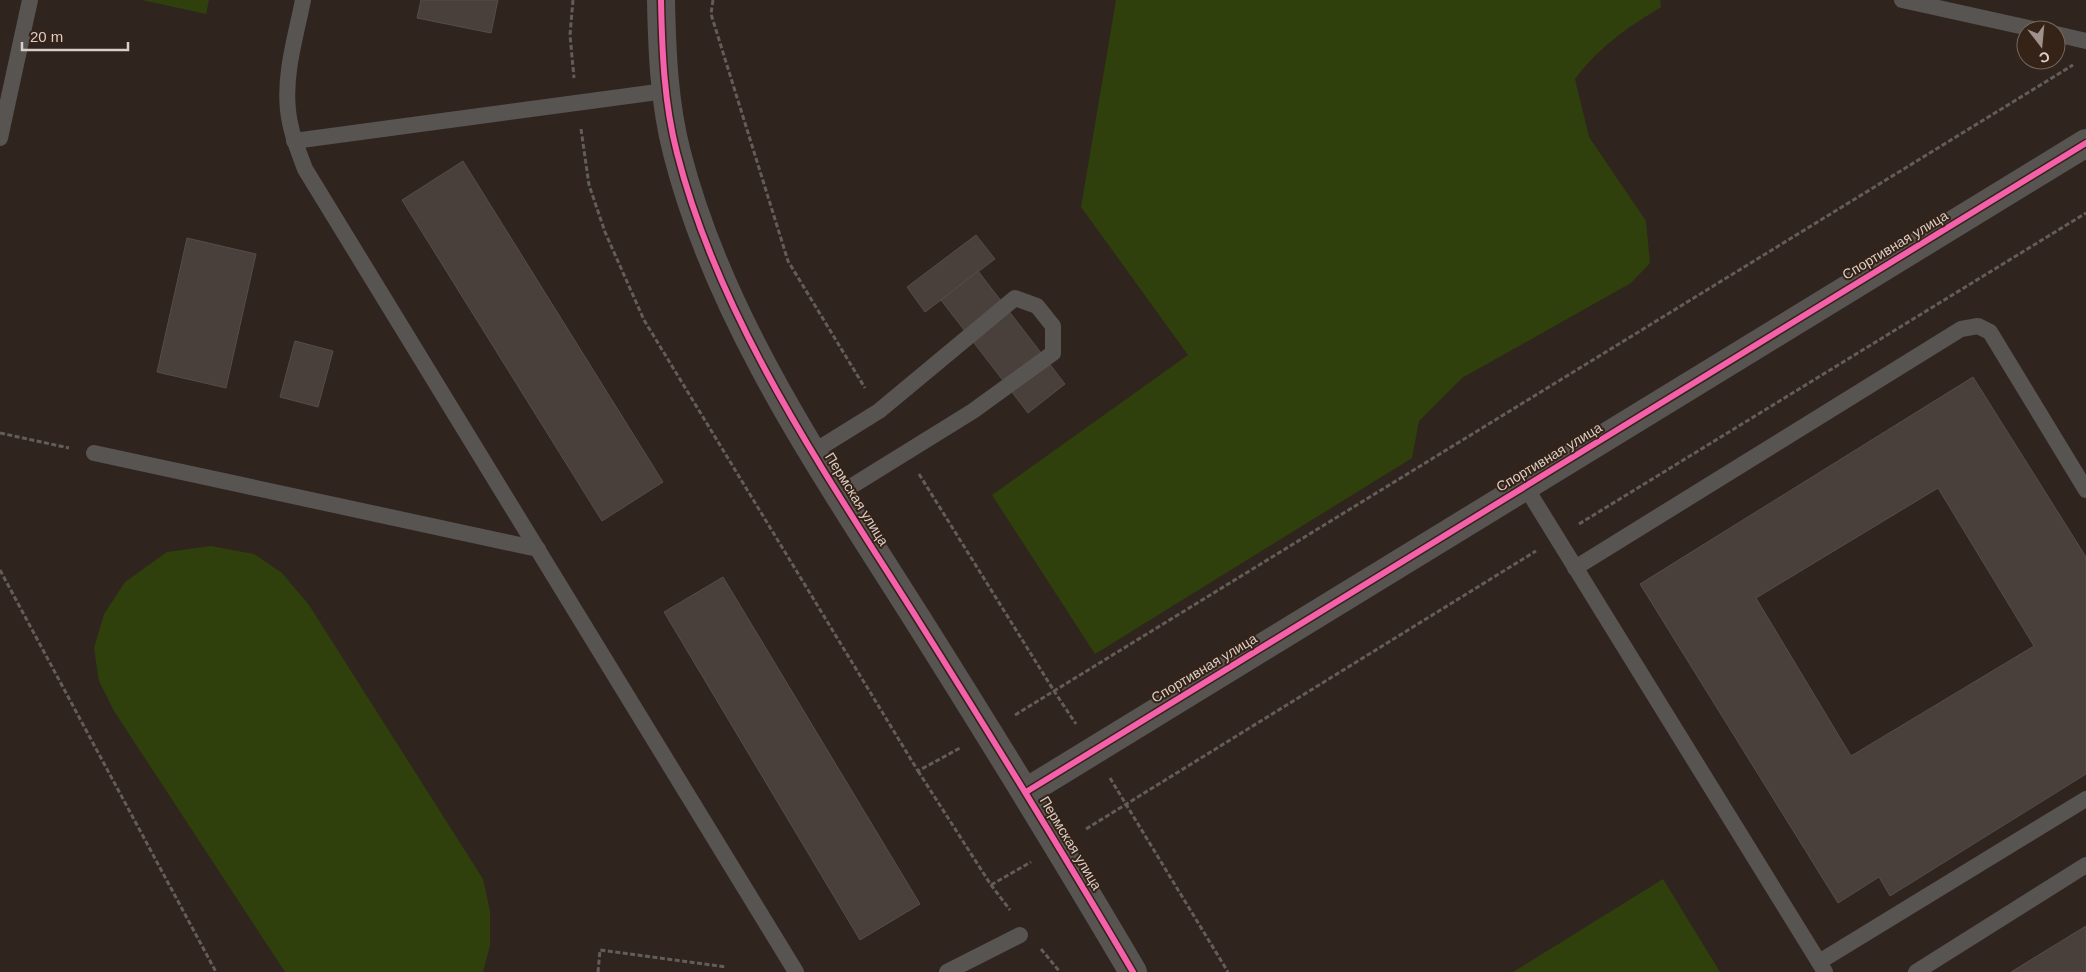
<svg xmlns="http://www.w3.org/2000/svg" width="2086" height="972" font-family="Arial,sans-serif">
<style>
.green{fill:#2f400d}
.building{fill:#49403b;stroke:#564d47;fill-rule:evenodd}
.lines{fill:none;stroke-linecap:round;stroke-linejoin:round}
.path{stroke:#635d5a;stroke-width:3;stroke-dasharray:5 2.5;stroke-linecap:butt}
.service{stroke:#585452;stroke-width:16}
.tertiary{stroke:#585452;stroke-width:28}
.cycleway-casing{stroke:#352318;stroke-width:9}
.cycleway{stroke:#f560ab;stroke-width:6}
.labels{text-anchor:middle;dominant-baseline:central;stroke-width:4;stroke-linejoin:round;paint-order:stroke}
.street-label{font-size:14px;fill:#dbcec7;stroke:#352318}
</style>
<rect width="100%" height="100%" fill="#2f241e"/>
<g class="green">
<polygon points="142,0 209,0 206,14"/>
<path d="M 1116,0 L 1660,0 L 1661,7 C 1627,28 1600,46 1575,79 L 1589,137 L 1646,221 L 1650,263 L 1631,283 L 1462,378 L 1419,421 L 1412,458 L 1095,654 L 992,495 L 1188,355 L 1081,207 Z"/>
<polygon points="211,546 254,554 282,573 309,605 483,879 490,911 490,946 483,972 285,972 114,711 99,681 94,648 104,614 125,582 167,552"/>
<polygon points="1663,879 1720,972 1513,972"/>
</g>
<g class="building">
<polygon points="421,0 498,0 491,33 417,18"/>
<polygon points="463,161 663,482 602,521 402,200"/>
<polygon points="976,235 995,259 925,312 907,287"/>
<polygon points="187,238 256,254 226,388 157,372"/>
<polygon points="978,271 1065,384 1028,413 941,300"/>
<polygon points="295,341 333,351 318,407 280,397"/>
<path d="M 1973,377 L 2086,557 L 2086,774 L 1890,896 L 1879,877 L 1838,903 L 1640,584 ZM 1938,488 L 2034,646 L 1851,756 L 1756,598 Z"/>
<polygon points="723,577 920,904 860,940 664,612"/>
<polygon points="2086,926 2086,972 2011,972"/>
</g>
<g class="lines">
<g class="path">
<polyline points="573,0 570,35 574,78"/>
<polyline points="713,0 711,14 788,261 865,388"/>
<polyline points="581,129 589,185 605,232 644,320 918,771 960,748"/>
<polyline points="0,433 69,448"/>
<polyline points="919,474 1054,691 2073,65"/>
<polyline points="1579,524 2086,213"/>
<polyline points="0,570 216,972"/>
<polyline points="1015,715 1054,691 1076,724"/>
<polyline points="918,771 991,885 1010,910"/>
<polyline points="1110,778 1228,972"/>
<polyline points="1086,829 1536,551"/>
<polyline points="991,885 1031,862"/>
<polyline points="1041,949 1060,972"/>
<polyline points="598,972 600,950 726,967"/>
</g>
<g class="service">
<path d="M 303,0 C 296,36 284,73 288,110 C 290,131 298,150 305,169 L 796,972"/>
<polyline points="1902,0 2038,30"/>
<polyline points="2056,34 2086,41"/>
<polyline points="0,138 30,0"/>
<polyline points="294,141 665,91"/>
<polyline points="813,452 879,411 1015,298 1037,306 1053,326 1053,353 973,411 839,494"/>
<polyline points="94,453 538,549"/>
<polyline points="1525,486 1825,972"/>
<polyline points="1575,568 1961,329 1978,326 1990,332 2086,490"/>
<polyline points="1819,962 2086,799"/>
<polyline points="947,972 1020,935"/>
<polyline points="1916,972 2086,865"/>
</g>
<g class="tertiary">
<path d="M 661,0 C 662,51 664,103 677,153 C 720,322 826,474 918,620 C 991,736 1063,853 1133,972"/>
<polyline points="1026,792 2086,143"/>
</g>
<defs>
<g id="cycleway">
<path d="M 661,0 C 662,51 664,103 677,153 C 720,322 826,474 918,620 C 991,736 1063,853 1133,972"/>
<polyline points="1026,792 2086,143"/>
</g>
</defs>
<use href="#cycleway" class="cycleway-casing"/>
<use href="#cycleway" class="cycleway"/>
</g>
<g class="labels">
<g class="street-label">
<text transform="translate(1895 245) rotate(-31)">Спортивная улица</text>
<text transform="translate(1549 457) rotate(-31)">Спортивная улица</text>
<text transform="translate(857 499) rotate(58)">Пермская улица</text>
<text transform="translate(1204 668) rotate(-31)">Спортивная улица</text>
<text transform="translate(1071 843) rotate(59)">Пермская улица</text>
</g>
</g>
<g transform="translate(2041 45) rotate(164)"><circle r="24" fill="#352318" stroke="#77675e"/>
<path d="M0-4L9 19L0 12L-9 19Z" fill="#9f928c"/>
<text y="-8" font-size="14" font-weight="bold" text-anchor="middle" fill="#dbcec7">С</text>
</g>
<path d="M22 42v8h106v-8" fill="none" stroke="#dbcec7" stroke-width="2.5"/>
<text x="30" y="42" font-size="15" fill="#dbcec7" stroke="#352318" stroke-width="4" paint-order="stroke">20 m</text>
</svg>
